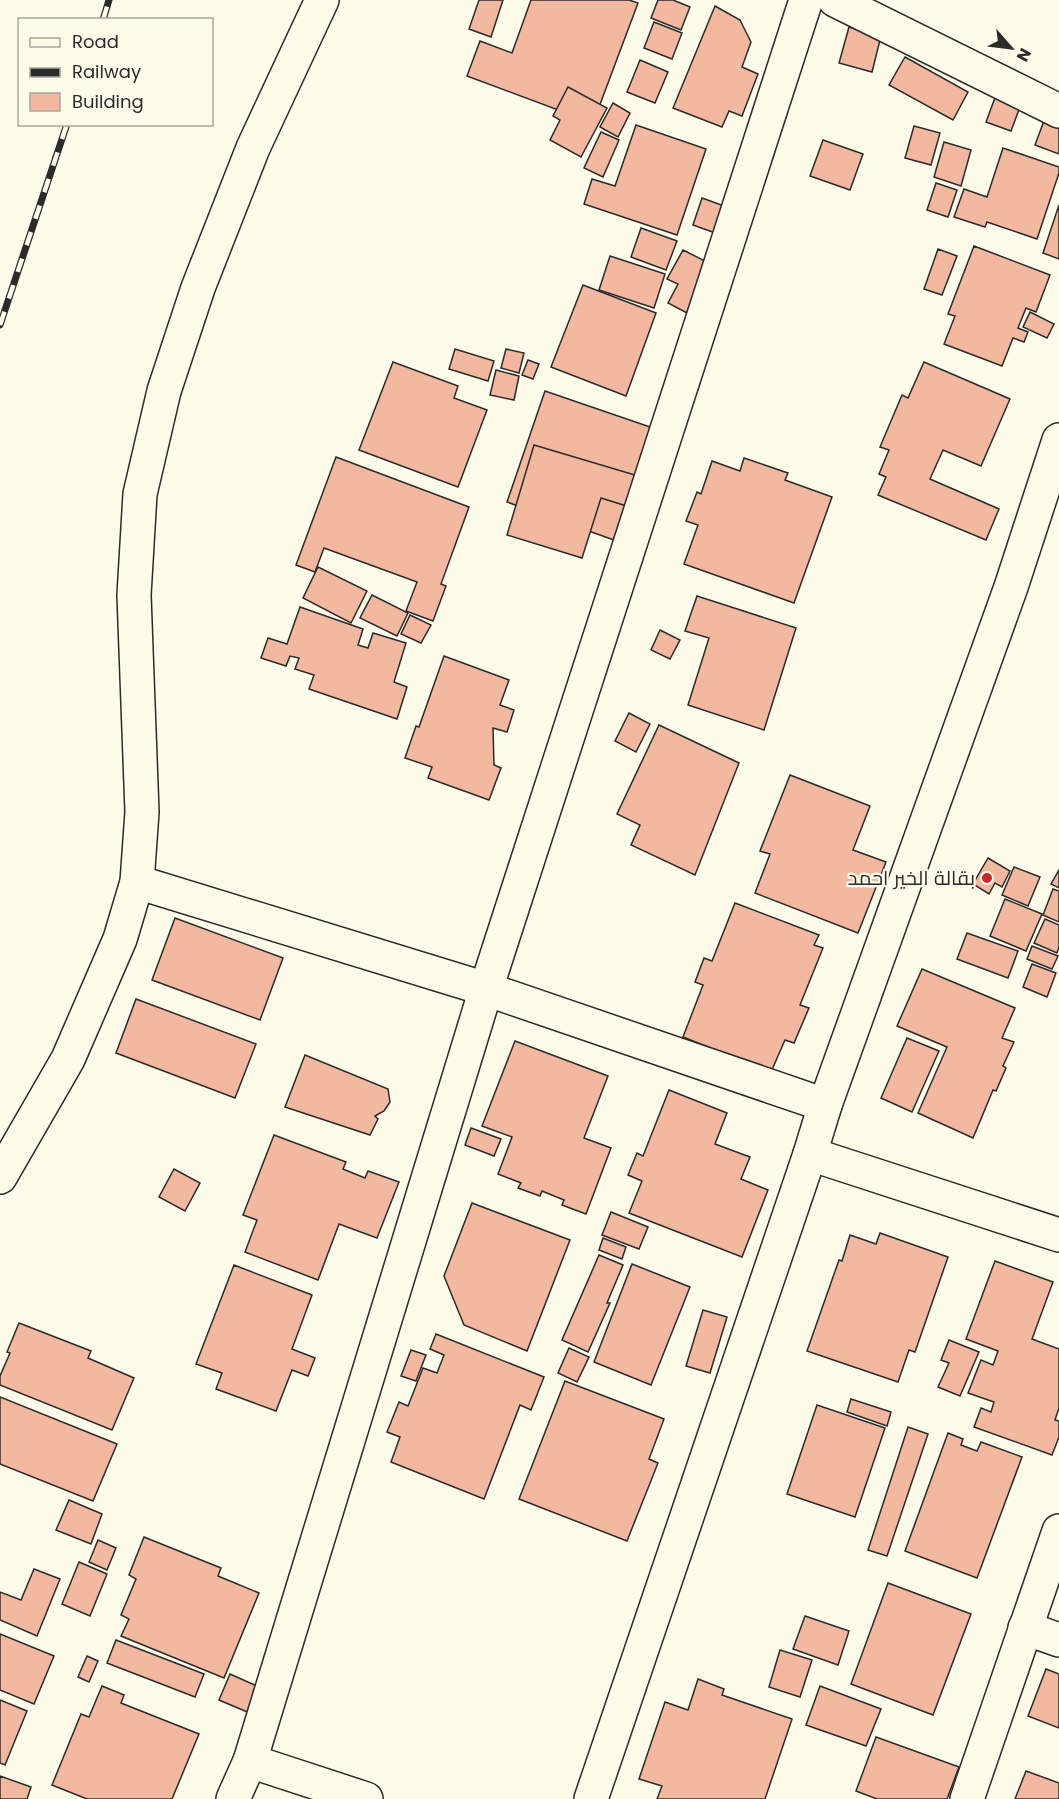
<svg xmlns="http://www.w3.org/2000/svg" width="1059" height="1799" font-family="Poppins,Cairo,sans-serif">
<style>
.building{fill:#f2b8a0;stroke:#2b2b2b;stroke-width:1.5}
.lines{fill:none;stroke-linecap:round;stroke-linejoin:round}
.minor-casing{stroke:#2b2b2b;stroke-width:36}
.minor{stroke:#fdfbea;stroke-width:33}
.rail-casing{stroke:#2b2b2b;stroke-width:7}
.rail{stroke:#fdfbea;stroke-width:4.5;stroke-dasharray:14;stroke-linecap:butt}
.poi-dot{fill:#c62828;stroke:#fdfbea;stroke-width:2}
.labels{text-anchor:middle;dominant-baseline:central;stroke-width:4.5;stroke-linejoin:round;paint-order:stroke}
.poi-label{font-size:20px;fill:#2b2b2b;stroke:#fdfbea;text-anchor:end}
</style>
<rect width="100%" height="100%" fill="#fdfbea"/>
<g class="building">
<polygon points="479,0 503,0 491,37 469,29"/>
<polygon points="531,0 629,0 638,3 593,123 467,76 480,41 512,53"/>
<polygon points="658,0 673,0 690,7 681,30 651,18"/>
<polygon points="715,6 740,20 751,42 742,67 758,74 742,116 729,111 722,127 673,108"/>
<polygon points="654,22 682,33 672,59 644,48"/>
<polygon points="849,27 881,36 872,72 839,63"/>
<polygon points="905,57 968,92 953,120 889,85"/>
<polygon points="640,60 668,72 655,103 627,92"/>
<polygon points="568,87 607,108 581,157 550,140 560,120 553,116"/>
<polygon points="999,87 1024,96 1011,131 986,122"/>
<polygon points="1051,102 1059,105 1059,154 1035,145"/>
<polygon points="613,103 630,113 618,137 600,127"/>
<polygon points="636,125 706,149 677,235 584,204 592,179 615,186"/>
<polygon points="914,126 940,133 931,165 905,158"/>
<polygon points="601,132 619,140 603,177 584,168"/>
<polygon points="823,140 863,154 850,190 810,176"/>
<polygon points="944,142 971,150 961,186 934,177"/>
<polygon points="1003,148 1059,167 1059,173 1037,239 987,222 985,227 954,217 964,189 987,197"/>
<polygon points="936,183 957,190 948,217 927,210"/>
<polygon points="702,198 727,207 718,234 693,225"/>
<polygon points="1059,205 1059,259 1043,253"/>
<polygon points="641,228 677,241 666,270 631,257"/>
<polygon points="974,246 1050,275 1036,312 1026,308 1018,328 1028,332 1024,342 1013,338 1002,366 944,344 955,316 948,314"/>
<polygon points="938,249 957,256 942,295 924,289"/>
<polygon points="683,250 713,265 687,313 668,303 678,284 667,279"/>
<polygon points="610,256 665,274 654,308 599,290"/>
<polygon points="583,285 656,313 626,396 551,367"/>
<polygon points="1030,312 1054,324 1047,338 1023,327"/>
<polygon points="455,349 494,361 488,381 449,369"/>
<polygon points="506,349 524,353 519,373 501,368"/>
<polygon points="528,360 539,364 533,379 522,375"/>
<polygon points="393,362 458,386 454,398 487,410 458,487 359,450"/>
<polygon points="924,362 1010,399 981,466 943,450 930,479 999,509 986,540 878,495 886,477 879,474 889,450 880,447 902,395 908,398"/>
<polygon points="496,370 519,376 514,400 490,395"/>
<polygon points="545,391 653,428 614,540 507,502"/>
<polygon points="534,445 645,478 636,509 601,498 582,558 507,535"/>
<polygon points="336,457 469,507 441,584 446,586 433,621 406,611 417,582 324,548 315,572 296,565"/>
<polygon points="744,458 788,473 785,480 832,497 794,603 684,564 698,525 686,521 697,492 701,494 712,461 740,471"/>
<polygon points="318,567 367,591 351,623 303,598"/>
<polygon points="372,595 408,613 397,636 360,618"/>
<polygon points="697,596 796,628 764,730 688,705 709,638 685,631"/>
<polygon points="300,607 363,629 358,645 368,648 373,633 406,643 394,682 407,687 397,719 309,689 314,675 295,669 299,658 290,656 286,666 261,658 268,638 287,644"/>
<polygon points="410,615 431,625 421,643 401,634"/>
<polygon points="660,630 680,640 670,659 651,650"/>
<polygon points="444,656 509,680 500,705 514,710 507,732 493,728 494,765 501,768 489,800 428,778 432,767 405,758 416,726 419,727"/>
<polygon points="629,713 650,724 636,752 615,741"/>
<polygon points="659,725 739,763 695,875 631,845 640,825 617,814"/>
<polygon points="790,775 870,806 853,850 886,862 858,933 755,893 770,854 760,851"/>
<polygon points="988,858 1010,871 1002,887 995,883 989,894 973,884"/>
<polygon points="1014,867 1040,877 1028,906 1002,895"/>
<polygon points="1059,870 1059,888 1051,884"/>
<polygon points="1053,889 1059,891 1059,922 1043,915"/>
<polygon points="1005,899 1042,914 1026,951 990,936"/>
<polygon points="735,903 819,935 814,945 823,948 800,1005 809,1008 794,1043 785,1040 771,1072 683,1037 703,985 695,982 704,958 712,961"/>
<polygon points="175,918 283,958 260,1020 152,980"/>
<polygon points="1045,919 1059,925 1059,947 1057,953 1034,943"/>
<polygon points="967,933 1018,951 1008,978 957,959"/>
<polygon points="1032,946 1058,956 1052,969 1027,959"/>
<polygon points="1032,964 1056,973 1047,997 1023,987"/>
<polygon points="922,969 1015,1008 1002,1038 1014,1042 1003,1066 1006,1068 996,1091 993,1090 973,1138 918,1113 947,1047 897,1026"/>
<polygon points="136,999 256,1044 235,1098 116,1053"/>
<polygon points="907,1038 939,1051 912,1112 881,1098"/>
<polygon points="515,1041 608,1076 584,1138 611,1148 586,1214 562,1205 564,1200 542,1191 540,1196 518,1188 521,1183 498,1174 512,1137 482,1126"/>
<polygon points="305,1055 388,1089 390,1102 384,1111 375,1116 378,1119 370,1135 285,1107"/>
<polygon points="669,1090 727,1113 715,1144 750,1157 741,1179 768,1190 742,1257 629,1213 642,1181 628,1175 637,1153 643,1156"/>
<polygon points="471,1128 501,1139 494,1156 465,1145"/>
<polygon points="274,1135 346,1162 343,1169 365,1178 368,1171 399,1182 377,1238 339,1224 318,1280 245,1252 257,1220 243,1215"/>
<polygon points="174,1169 200,1183 185,1211 159,1197"/>
<polygon points="472,1203 570,1240 527,1351 464,1325 444,1276"/>
<polygon points="611,1212 648,1227 639,1249 602,1235"/>
<polygon points="880,1233 948,1257 915,1352 909,1350 898,1382 807,1351 839,1260 842,1261 850,1235 876,1244"/>
<polygon points="603,1238 626,1247 622,1259 599,1250"/>
<polygon points="599,1255 623,1265 607,1303 610,1303 588,1352 562,1340"/>
<polygon points="995,1261 1053,1282 1032,1339 1059,1349 1059,1408 1055,1420 1059,1421 1059,1437 1052,1455 974,1427 981,1408 991,1412 994,1402 968,1393 981,1360 993,1365 998,1351 966,1339"/>
<polygon points="632,1264 690,1287 651,1385 594,1362"/>
<polygon points="234,1265 312,1295 292,1349 315,1358 308,1376 292,1370 276,1411 216,1389 222,1373 196,1364"/>
<polygon points="703,1310 727,1317 710,1373 686,1366"/>
<polygon points="19,1323 91,1351 88,1358 134,1378 112,1430 0,1385 0,1376 10,1353 7,1352"/>
<polygon points="436,1334 544,1377 531,1410 520,1405 484,1499 391,1462 400,1437 387,1432 399,1402 408,1406 423,1368 437,1373 444,1355 430,1349"/>
<polygon points="949,1340 979,1352 960,1396 938,1387 949,1363 941,1360"/>
<polygon points="569,1348 589,1357 577,1382 558,1373"/>
<polygon points="411,1350 426,1355 416,1381 401,1376"/>
<polygon points="565,1381 664,1419 649,1459 658,1463 627,1541 519,1499"/>
<polygon points="0,1397 117,1444 93,1501 0,1464"/>
<polygon points="851,1399 891,1412 887,1426 847,1412"/>
<polygon points="817,1405 885,1428 855,1517 787,1494"/>
<polygon points="908,1427 928,1434 887,1556 868,1550"/>
<polygon points="948,1433 963,1439 961,1445 977,1451 981,1442 1022,1457 977,1578 905,1551"/>
<polygon points="69,1500 102,1514 91,1544 56,1530"/>
<polygon points="144,1537 221,1568 218,1576 259,1593 224,1678 121,1636 129,1619 121,1615 136,1579 129,1575"/>
<polygon points="98,1540 116,1548 107,1570 89,1562"/>
<polygon points="79,1562 107,1574 90,1616 62,1604"/>
<polygon points="34,1569 60,1579 37,1636 0,1620 0,1592 21,1600"/>
<polygon points="888,1583 971,1614 933,1715 851,1684"/>
<polygon points="805,1616 849,1631 838,1665 793,1649"/>
<polygon points="0,1634 54,1656 34,1704 0,1690"/>
<polygon points="116,1640 204,1674 195,1697 107,1663"/>
<polygon points="780,1650 812,1660 800,1697 769,1687"/>
<polygon points="87,1656 98,1661 89,1682 78,1677"/>
<polygon points="1046,1669 1059,1674 1059,1728 1028,1716"/>
<polygon points="230,1674 268,1691 257,1716 219,1700"/>
<polygon points="698,1679 724,1689 722,1695 792,1719 765,1799 657,1799 662,1786 639,1779 665,1702 688,1710"/>
<polygon points="102,1686 124,1695 121,1703 199,1734 172,1799 87,1799 52,1785 81,1714 89,1717"/>
<polygon points="820,1686 881,1709 866,1746 806,1725"/>
<polygon points="0,1700 27,1711 5,1765 0,1763"/>
<polygon points="876,1737 959,1767 947,1799 877,1799 856,1791"/>
<polygon points="1026,1771 1059,1783 1059,1799 1015,1799"/>
<polygon points="0,1776 31,1787 27,1799 0,1799"/>
</g>
<g class="lines">
<defs>
<g id="minor">
<polyline points="835,0 1059,111"/>
<polyline points="137,882 486,989 825,1105"/>
<polyline points="810,1154 1059,1235"/>
<polyline points="0,1177 68,1059 120,939 137,882 142,812 134,595 140,494 164,391 198,288 253,148 322,0"/>
<polyline points="1025,1628 1059,1640"/>
<polyline points="250,1761 366,1799"/>
<polyline points="233,1799 250,1761 486,989 806,0"/>
<polyline points="591,1799 810,1154 825,1105 1011,587 1059,440"/>
<polyline points="967,1799 1059,1531"/>
</g>
</defs>
<use href="#minor" class="minor-casing"/>
<use href="#minor" class="minor"/>
<defs>
<g id="rail">
<polyline points="103,20 109,0"/>
<polyline points="0,325 67,124"/>
</g>
</defs>
<use href="#rail" class="rail-casing"/>
<use href="#rail" class="rail"/>
</g>
<circle class="poi-dot" cx="987" cy="878" r="6"/>
<g class="labels">
<g class="poi-label">
<text x="975" y="878">بقالة الخير احمد</text>
</g>
</g>
<rect x="18" y="18" width="195" height="108" fill="#fdfbea" stroke="#a9a89e" stroke-width="1.5"/>
<rect x="30" y="38" width="30" height="9" fill="#fdfbea" stroke="#a9a89e" stroke-width="1.5"/>
<text x="72" y="48" font-size="18" fill="#2b2b2b">Road</text>
<rect x="30" y="68" width="30" height="9" fill="#2b2b2b" stroke="#a9a89e" stroke-width="1.5"/>
<text x="72" y="78" font-size="18" fill="#2b2b2b">Railway</text>
<rect x="30" y="93" width="30" height="18" fill="#f2b8a0" stroke="#a9a89e" stroke-width="1.5"/>
<text x="72" y="108" font-size="18" fill="#2b2b2b">Building</text>
<g transform="translate(1011 48) rotate(118)" stroke="#fdfbea" stroke-width="4.5" paint-order="stroke">
<path d="M0-4.5L10 22L0 15L-10 22Z" fill="#2b2b2b"/>
<text y="-9" font-size="16" font-weight="bold" text-anchor="middle" fill="#2b2b2b">N</text>
</g>
</svg>
